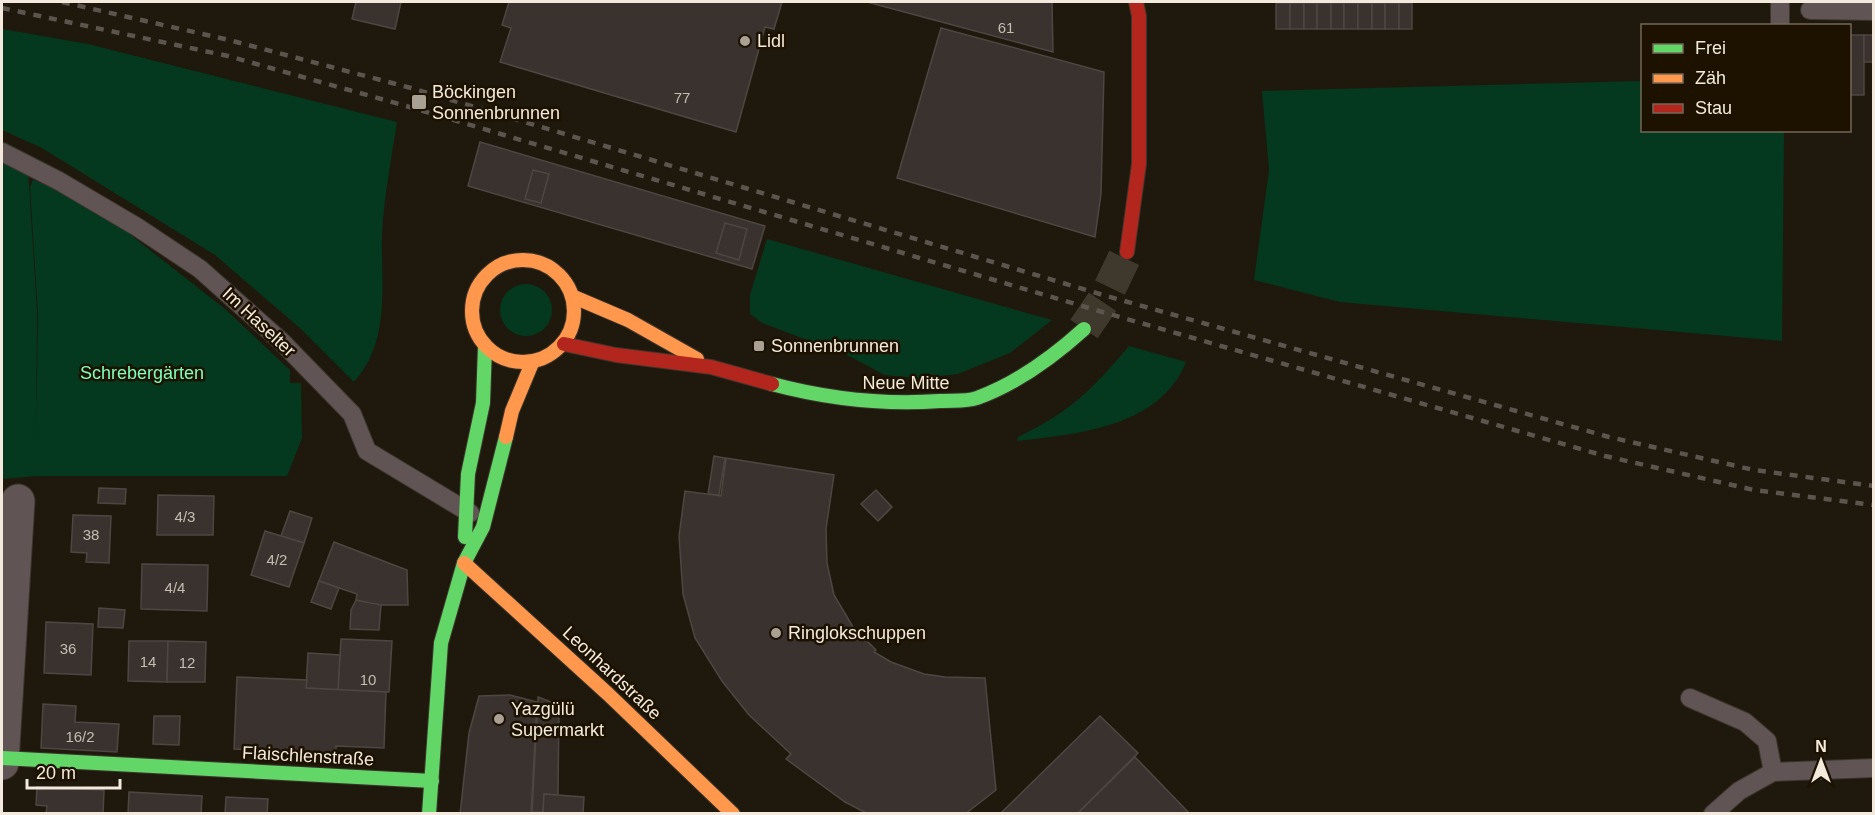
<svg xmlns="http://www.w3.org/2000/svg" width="1875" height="815" font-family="Arial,sans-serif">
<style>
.green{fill:#04391f}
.building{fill:#3a322f;stroke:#4d4642;stroke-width:1.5}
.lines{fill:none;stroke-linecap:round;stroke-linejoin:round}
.secondary-tunnel{stroke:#3f382c;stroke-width:33;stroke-dasharray:33 16;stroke-linecap:butt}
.lane-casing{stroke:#3b352c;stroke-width:20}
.street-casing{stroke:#3b352c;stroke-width:35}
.fast-casing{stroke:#3b352c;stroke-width:16}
.slow-casing{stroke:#3b352c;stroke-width:16}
.jam-casing{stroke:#3b352c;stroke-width:16}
.lane{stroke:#605454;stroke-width:18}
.street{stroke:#605454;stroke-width:33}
.fast{stroke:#63d668;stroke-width:14}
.slow{stroke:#ff974d;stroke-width:14}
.jam{stroke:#b3261e;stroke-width:14}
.rail{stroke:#5c544e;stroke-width:4.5;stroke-dasharray:8 8;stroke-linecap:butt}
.poi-dot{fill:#a9a194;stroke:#1d1200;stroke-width:2}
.labels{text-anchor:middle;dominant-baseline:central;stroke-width:5;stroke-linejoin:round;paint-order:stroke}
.number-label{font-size:15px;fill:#c5bcb2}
.poi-label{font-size:18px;fill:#f3eadd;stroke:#1d1200;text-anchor:start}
.street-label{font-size:18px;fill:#f3eadd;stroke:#1d1200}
.park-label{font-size:18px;fill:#7fffb9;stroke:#1d1200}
</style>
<rect width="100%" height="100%" fill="#1f190d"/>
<g class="green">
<path d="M 2,29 L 88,44 L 397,122 C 392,154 386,186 383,218 C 378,275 395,336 354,382 L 301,329 L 215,255 L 42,148 L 2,130 Z"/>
<polygon points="1642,81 1642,130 1784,131 1782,341 1340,302 1254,280 1269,170 1262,91"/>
<polygon points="2,158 28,170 37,311 36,440 38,314 30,187 33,180 86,200 225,309 290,370 290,383 301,383 302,438 287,476 36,476 2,479"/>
<polygon points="767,239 1030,314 1052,320 1010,353 958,374 918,378 885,375 847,355 762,323 750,314 750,295"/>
<circle cx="526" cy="310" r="26"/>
<path d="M 1129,346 L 1186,362 C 1160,427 1078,434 1017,441 L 1018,437 C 1070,412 1092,390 1129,346 Z"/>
</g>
<g class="building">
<polygon points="356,2 401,2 395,29 352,19"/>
<polygon points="509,2 782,2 774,29 765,27 736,132 500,62 511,28 502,25"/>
<polygon points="867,2 1052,2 1053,52"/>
<rect x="1276" y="3" width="14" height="26"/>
<rect x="1290" y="3" width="14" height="26"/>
<rect x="1304" y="3" width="13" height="26"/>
<rect x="1317" y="3" width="14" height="26"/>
<rect x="1331" y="3" width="13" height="26"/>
<rect x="1344" y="3" width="14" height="26"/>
<rect x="1358" y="3" width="14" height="26"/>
<rect x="1372" y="3" width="13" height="26"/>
<rect x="1385" y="3" width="14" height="26"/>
<rect x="1399" y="3" width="13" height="26"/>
<polygon points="941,28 1104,72 1101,194 1095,237 897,178"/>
<rect x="1850" y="35" width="14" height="60"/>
<rect x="1864" y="35" width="10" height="27"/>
<polygon points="480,142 765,226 752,269 468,186"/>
<polygon points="533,170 549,174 541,203 525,199"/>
<polygon points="725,223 747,229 739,260 716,253"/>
<polygon points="714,456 725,458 719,495 708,494"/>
<polygon points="726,458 834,475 826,529 827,563 834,595 853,627 876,650 874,652 891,662 924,674 945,677 985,678 996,790 965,814 868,814 845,802 786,759 791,754 749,715 722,681 695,638 683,594 679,536 685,491 721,496"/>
<polygon points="99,488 126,489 125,504 98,503"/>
<polygon points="876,490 892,507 878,521 861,504"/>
<polygon points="158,495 214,496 213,535 157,535"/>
<polygon points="290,511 312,518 304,543 281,536"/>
<polygon points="73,515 111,516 109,563 86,562 87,553 71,552"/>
<polygon points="265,531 304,543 289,587 251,575"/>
<polygon points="334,542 407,570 408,605 368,605 356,600 357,594 319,581"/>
<polygon points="142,564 208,565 207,611 141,609"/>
<polygon points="319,581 339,588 331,609 311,602"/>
<polygon points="356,600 381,605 379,630 350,629 351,610"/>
<polygon points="99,608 125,610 123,628 98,627"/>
<polygon points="46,622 93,624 91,675 44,673"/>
<polygon points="341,639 392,641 389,692 338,690"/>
<polygon points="129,641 168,641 167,682 128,681"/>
<polygon points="168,641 206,642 205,682 167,682"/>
<polygon points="308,653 340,655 338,690 306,688"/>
<polygon points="237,677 307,680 306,688 386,692 384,748 336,746 336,754 234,749"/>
<polygon points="510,695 537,702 531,814 460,814 469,733 479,696"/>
<polygon points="538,697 559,705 558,795 544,794 543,812 532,812"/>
<polygon points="43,704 76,706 75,722 119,724 117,752 41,748"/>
<polygon points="154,716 180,716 179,745 153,744"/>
<polygon points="1100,716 1138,753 1077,814 1000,814"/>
<polygon points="1135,757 1190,814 1077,814"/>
<polygon points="37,787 104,790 103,814 46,814 47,806 36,805"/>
<polygon points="129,792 202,796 201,814 128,814"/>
<polygon points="544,794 584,797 583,814 543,814"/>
<polygon points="226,797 268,799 267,814 225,814"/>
</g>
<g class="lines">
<polyline class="secondary-tunnel" points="1084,329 1105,298 1127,252"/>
<defs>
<g id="lane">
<polyline points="1810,10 1874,11"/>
<polyline points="1780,23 1780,2"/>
<polyline points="2,152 59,181 137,227 200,269 282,342 352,414 367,451 470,513"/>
<polyline points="1690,698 1745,722 1767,741 1773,772"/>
<polyline points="1713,814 1739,791 1773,772 1874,768"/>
</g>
<polyline id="street" points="2,763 18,501"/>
<g id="fast">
<path d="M 772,384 C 828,399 883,405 940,401 C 952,400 966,402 977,398 C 1018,383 1052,358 1084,329"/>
<polyline points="465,537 468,474 483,403 485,347"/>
<polyline points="2,758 432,781"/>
<polyline points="429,814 441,643 464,563 483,527 506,437"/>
</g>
<g id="slow">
<circle cx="523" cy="311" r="51"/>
<polyline points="574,297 628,320 697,359"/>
<polyline points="506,437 512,411 532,363"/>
<polyline points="464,563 608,694 733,814"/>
</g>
<g id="jam">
<polyline points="1127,252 1139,164 1139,16 1136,2"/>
<polyline points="564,344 616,355 711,367 772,384"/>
</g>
</defs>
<use href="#lane" class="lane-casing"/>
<use href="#street" class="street-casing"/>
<use href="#fast" class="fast-casing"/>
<use href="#slow" class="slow-casing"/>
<use href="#jam" class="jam-casing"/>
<use href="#lane" class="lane"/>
<use href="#street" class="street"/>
<use href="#fast" class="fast"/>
<use href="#slow" class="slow"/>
<use href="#jam" class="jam"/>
<g class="rail">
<polyline points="62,2 229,40 411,88 1103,295 1609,437 1754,470 1874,486"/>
<polyline points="2,8 228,56 406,106 1099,311 1605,456 1754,490 1874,505"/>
</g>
</g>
<g class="poi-dot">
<circle cx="745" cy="41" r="6"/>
<rect x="411" y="94" width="16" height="16" rx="3"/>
<rect x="753" y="340" width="12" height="12" rx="3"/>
<circle cx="776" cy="633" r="6"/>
<circle cx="499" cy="719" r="6"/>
</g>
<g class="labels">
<g class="number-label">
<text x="1006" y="27">61</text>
<text x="682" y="97">77</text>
<text x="185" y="516">4/3</text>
<text x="91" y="534">38</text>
<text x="277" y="559">4/2</text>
<text x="175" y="587">4/4</text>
<text x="68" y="648">36</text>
<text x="148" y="661">14</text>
<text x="187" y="662">12</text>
<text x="368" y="679">10</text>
<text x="80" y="736">16/2</text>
</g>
<g class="poi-label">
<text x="757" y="41">Lidl</text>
<text x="432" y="92">Böckingen<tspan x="432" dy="21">Sonnenbrunnen</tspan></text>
<text x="771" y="346">Sonnenbrunnen</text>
<text x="788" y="633">Ringlokschuppen</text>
<text x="511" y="709">Yazgülü<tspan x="511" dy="21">Supermarkt</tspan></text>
</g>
<g class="street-label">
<text transform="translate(259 322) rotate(43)">Im Haselter</text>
<text x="906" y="383">Neue Mitte</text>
<text transform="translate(612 673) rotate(43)">Leonhardstraße</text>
<text transform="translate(308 756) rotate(3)">Flaischlenstraße</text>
</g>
<g class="park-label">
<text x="142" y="373">Schrebergärten</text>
</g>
</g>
<rect width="1875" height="815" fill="none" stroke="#f3eadd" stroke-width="6"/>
<rect x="1641" y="24" width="210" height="108" fill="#1d1200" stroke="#736858" stroke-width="1.5"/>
<rect x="1653" y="44" width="30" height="9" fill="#63d668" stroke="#736858" stroke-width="1.5"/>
<text x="1695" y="54" font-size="18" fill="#f3eadd">Frei</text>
<rect x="1653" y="74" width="30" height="9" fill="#ff974d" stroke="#736858" stroke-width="1.5"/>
<text x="1695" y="84" font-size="18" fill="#f3eadd">Zäh</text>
<rect x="1653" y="104" width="30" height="9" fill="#b3261e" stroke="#736858" stroke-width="1.5"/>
<text x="1695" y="114" font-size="18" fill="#f3eadd">Stau</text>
<g transform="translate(1821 761)" stroke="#1d1200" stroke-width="4.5" paint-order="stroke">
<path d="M0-4.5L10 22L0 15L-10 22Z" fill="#f3eadd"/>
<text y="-9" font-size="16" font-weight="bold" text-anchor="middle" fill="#f3eadd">N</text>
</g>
<path d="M27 779v9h93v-9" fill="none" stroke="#f3eadd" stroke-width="3"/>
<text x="36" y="779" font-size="18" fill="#f3eadd" stroke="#1d1200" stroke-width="4.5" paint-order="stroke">20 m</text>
</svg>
